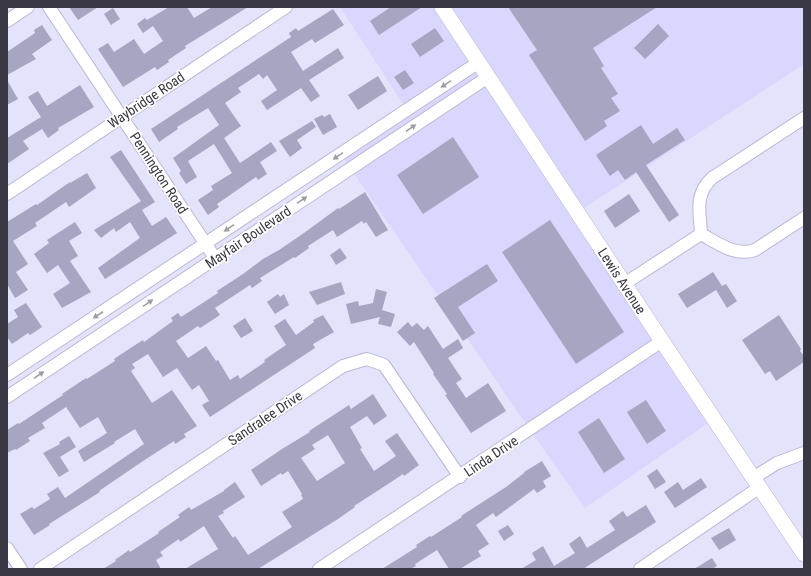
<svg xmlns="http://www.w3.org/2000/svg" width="811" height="576" font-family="'Roboto Condensed',sans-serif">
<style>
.built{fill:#d9d7fd}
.building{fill:#a6a5c2;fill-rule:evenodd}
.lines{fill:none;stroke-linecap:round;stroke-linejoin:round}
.minor-casing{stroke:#b9b7d5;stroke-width:14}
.major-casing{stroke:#b9b7d5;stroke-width:16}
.minor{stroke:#fff;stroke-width:12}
.major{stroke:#fff;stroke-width:15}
.oneway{fill:#9c9ca2}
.labels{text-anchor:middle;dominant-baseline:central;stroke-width:3.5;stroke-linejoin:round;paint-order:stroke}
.street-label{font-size:14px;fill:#393844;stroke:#fff}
</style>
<rect width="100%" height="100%" fill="#e4e3fc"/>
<polygon class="built" points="340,7 804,7 804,64 578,212 714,419 585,508 530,430 340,153 407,110"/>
<g class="building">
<polygon points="69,7 98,7 78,20"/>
<polygon points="169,7 187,7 194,18 212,7 248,7 185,46 186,48 168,60 169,62 157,70 155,67 123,87 98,49 108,43 114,52 134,39 144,54 163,41 153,26 143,33 137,24 145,18 147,20"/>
<polygon points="391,7 422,7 379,35 370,21"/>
<polygon points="508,7 657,7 593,48 604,66 601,68 618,94 611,98 620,111 604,121 607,126 585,141 529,55 537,50"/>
<polygon points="113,8 120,19 111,25 104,14"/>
<polygon points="333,9 344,25 315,43 312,39 291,52 303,71 338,48 344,58 309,80 320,96 311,102 301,88 267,110 261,101 277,90 267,75 263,79 259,74 238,88 241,92 225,103 241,126 224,138 240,163 271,142 277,151 260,162 267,174 258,180 256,177 217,204 219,207 208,215 198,200 213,190 211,186 232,173 214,144 188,161 197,177 186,184 179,173 181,171 173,158 219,125 208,108 177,127 178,129 159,142 151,129 291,37 289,33 296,28 298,31"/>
<polygon points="658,24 669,36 645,59 634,48"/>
<polygon points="42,25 52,40 32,54 36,59 7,75 7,52 35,33 34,30"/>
<polygon points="435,28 444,41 420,57 411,44"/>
<polygon points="405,70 414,83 403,90 394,77"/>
<polygon points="378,76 387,91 358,110 348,95"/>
<polygon points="7,80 18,99 7,105"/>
<polygon points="80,85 94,107 58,128 59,130 48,138 42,129 23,141 29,149 7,164 7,138 41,117 28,97 38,91 47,106"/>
<polygon points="330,114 337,127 323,135 314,119 322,115 324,117"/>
<polygon points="312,121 316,127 297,140 302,148 290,157 279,141"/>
<polygon points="641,125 653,144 677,128 685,140 646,165 679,215 669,222 636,172 625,180 618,170 610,176 596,155"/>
<polygon points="453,137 479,177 423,214 397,175"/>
<polygon points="121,150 155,202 142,210 152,226 166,217 177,233 105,279 98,268 140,238 130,222 116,232 114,228 101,238 94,230 141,201 110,157"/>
<polygon points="87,173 96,188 69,207 66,202 35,223 37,226 13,241 28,264 16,272 28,290 15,298 7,284 7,222 36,204 37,205 70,182 70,183"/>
<polygon points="365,192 388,230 376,237 366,222 364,224 362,221 337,237 333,230 308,246 309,248 295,258 294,257 260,278 262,281 252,288 250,285 215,308 220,315 200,328 198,326 176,341 188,358 206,346 216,361 218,360 230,380 238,375 240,379 265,362 264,360 286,345 274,326 285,319 296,335 314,322 313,320 323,315 334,332 313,344 315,348 210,417 202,405 209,401 199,385 192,390 177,368 163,377 148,354 132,364 135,368 131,371 152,403 172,390 197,426 184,434 186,437 175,444 174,441 143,461 99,491 100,492 49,524 50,525 34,535 20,514 32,507 34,509 50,499 47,494 58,487 65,498 144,444 135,429 114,442 115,443 84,462 78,451 107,433 98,417 80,428 66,407 42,423 45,428 28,438 30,441 16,450 15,449 7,453 7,430 18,423 19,424 63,395 62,394 86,378 87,379 115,361 114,359 129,349 143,340 144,342 173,321 171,318 178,313 181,317 218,293 217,291 243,274 263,259 279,250 304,233 338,208 339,209"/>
<polygon points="629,194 640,211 615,228 604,211"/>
<polygon points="550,220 624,332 576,364 502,252"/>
<polygon points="75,222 82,233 69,241 78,256 70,261 91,292 62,308 53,294 70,283 58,265 47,273 34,254 49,243 47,240"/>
<polygon points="340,248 347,258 336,265 330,255"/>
<polygon points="487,264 498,281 458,307 475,333 463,341 434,298"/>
<polygon points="713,272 722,286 726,284 737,301 727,308 716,290 687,308 678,294"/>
<polygon points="341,282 345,294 317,305 309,292"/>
<polygon points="376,289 387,292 382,310 395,314 391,327 378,324 380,317 351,324 346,304 358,301 359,306 373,303"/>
<polygon points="278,294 280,297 284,294 289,305 275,314 267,302"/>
<polygon points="26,303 42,327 30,335 28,333 12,344 7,337 7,324 18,317 14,310"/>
<polygon points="779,315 801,349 800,351 804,356 804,362 776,381 770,371 765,374 742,340"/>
<polygon points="245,318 253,331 241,338 233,326"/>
<polygon points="408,322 412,327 417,323 424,330 428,326 443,349 458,339 463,348 448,358 462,379 456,383 466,398 488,383 506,411 471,433 445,395 447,394 433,374 434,373 414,342 410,346 397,332"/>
<path d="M 373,394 L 387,416 L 374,425 L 367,416 L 350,427 L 362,448 L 360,449 L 374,471 L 396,456 L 385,441 L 397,433 L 419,465 L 404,476 L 403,474 L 385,486 L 354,506 L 355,507 L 338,519 L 258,569 L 185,569 L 218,549 L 204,526 L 180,542 L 179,539 L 160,552 L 163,556 L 156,560 L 161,569 L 103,569 L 116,561 L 115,560 L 129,550 L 130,552 L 159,533 L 158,532 L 180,517 L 178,515 L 189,507 L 191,510 L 224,491 L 224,490 L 235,482 L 245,497 L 223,511 L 224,513 L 218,516 L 233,538 L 235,536 L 248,555 L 292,527 L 282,512 L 303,499 L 301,495 L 302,494 L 288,471 L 282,475 L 281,473 L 261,486 L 251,470 L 282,449 L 310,432 L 309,431 L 349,405 L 351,409 ZM 328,435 L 345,463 L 317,481 L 301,458 L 315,449 L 312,445 Z"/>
<polygon points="646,400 666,431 647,444 627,412"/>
<polygon points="599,418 625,459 604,473 578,432"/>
<polygon points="69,436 76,447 60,457 69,471 59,477 43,453 60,444 59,442"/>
<polygon points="542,461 551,476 543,481 546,487 537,493 534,489 496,517 493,513 476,525 489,544 478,551 481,556 460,569 449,569 437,550 415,564 416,566 410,569 382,569 417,547 416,545 430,536 431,537 462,517 461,516 506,487 524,473 524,472"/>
<polygon points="657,469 666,482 655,489 647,476"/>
<polygon points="701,478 707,487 675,508 664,492 678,482 683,490"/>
<polygon points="646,505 656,522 583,569 521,569 536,560 532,553 543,546 554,566 575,553 569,544 580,536 587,548 615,530 609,521 623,511 627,517"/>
<polygon points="508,525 514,534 504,541 498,531"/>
<polygon points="729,528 736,540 719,550 711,538"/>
<polygon points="712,558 717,566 712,569 694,569"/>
</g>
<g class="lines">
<defs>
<g id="minor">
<polyline points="49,7 215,258"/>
<polyline points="7,21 28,7"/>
<polyline points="7,194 286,7"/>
<path d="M 701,234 C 700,212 694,195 712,178 L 804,118"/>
<path d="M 701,234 C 718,243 735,257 755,250 L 804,218"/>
<polyline points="624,284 701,234"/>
<polyline points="7,375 479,62"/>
<polyline points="7,397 488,77"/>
<polyline points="753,478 777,463 804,453"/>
<polyline points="7,548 21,569"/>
<polyline points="40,569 343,366 367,359 384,365 460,477"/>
<polyline points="319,569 662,341"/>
<polyline points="640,569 760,487"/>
</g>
<polyline id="major" points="442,7 662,341 804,554"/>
</defs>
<use href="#minor" class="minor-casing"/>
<use href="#major" class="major-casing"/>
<use href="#minor" class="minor"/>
<use href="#major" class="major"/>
</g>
<defs><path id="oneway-solid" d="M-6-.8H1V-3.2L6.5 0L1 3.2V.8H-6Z"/></defs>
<g class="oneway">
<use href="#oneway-solid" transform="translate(446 84) rotate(146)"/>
<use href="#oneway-solid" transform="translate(411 128) rotate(-34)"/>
<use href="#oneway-solid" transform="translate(338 156) rotate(146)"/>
<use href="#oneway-solid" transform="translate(302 200) rotate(-34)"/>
<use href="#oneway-solid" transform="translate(229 228) rotate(146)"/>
<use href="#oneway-solid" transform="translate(148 303) rotate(-34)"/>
<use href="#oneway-solid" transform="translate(98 315) rotate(147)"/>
<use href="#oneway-solid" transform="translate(39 375) rotate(-34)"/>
</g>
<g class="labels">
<g class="street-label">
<text transform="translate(146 100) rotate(-34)">Waybridge Road</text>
<text transform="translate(159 173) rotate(57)">Pennington Road</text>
<text transform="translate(248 237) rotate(-34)">Mayfair Boulevard</text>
<text transform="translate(622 281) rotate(57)">Lewis Avenue</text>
<text transform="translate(265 418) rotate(-34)">Sandralee Drive</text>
<text transform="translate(491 456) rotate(-34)">Linda Drive</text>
</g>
</g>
<rect width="811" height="576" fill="none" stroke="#393844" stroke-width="16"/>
</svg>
